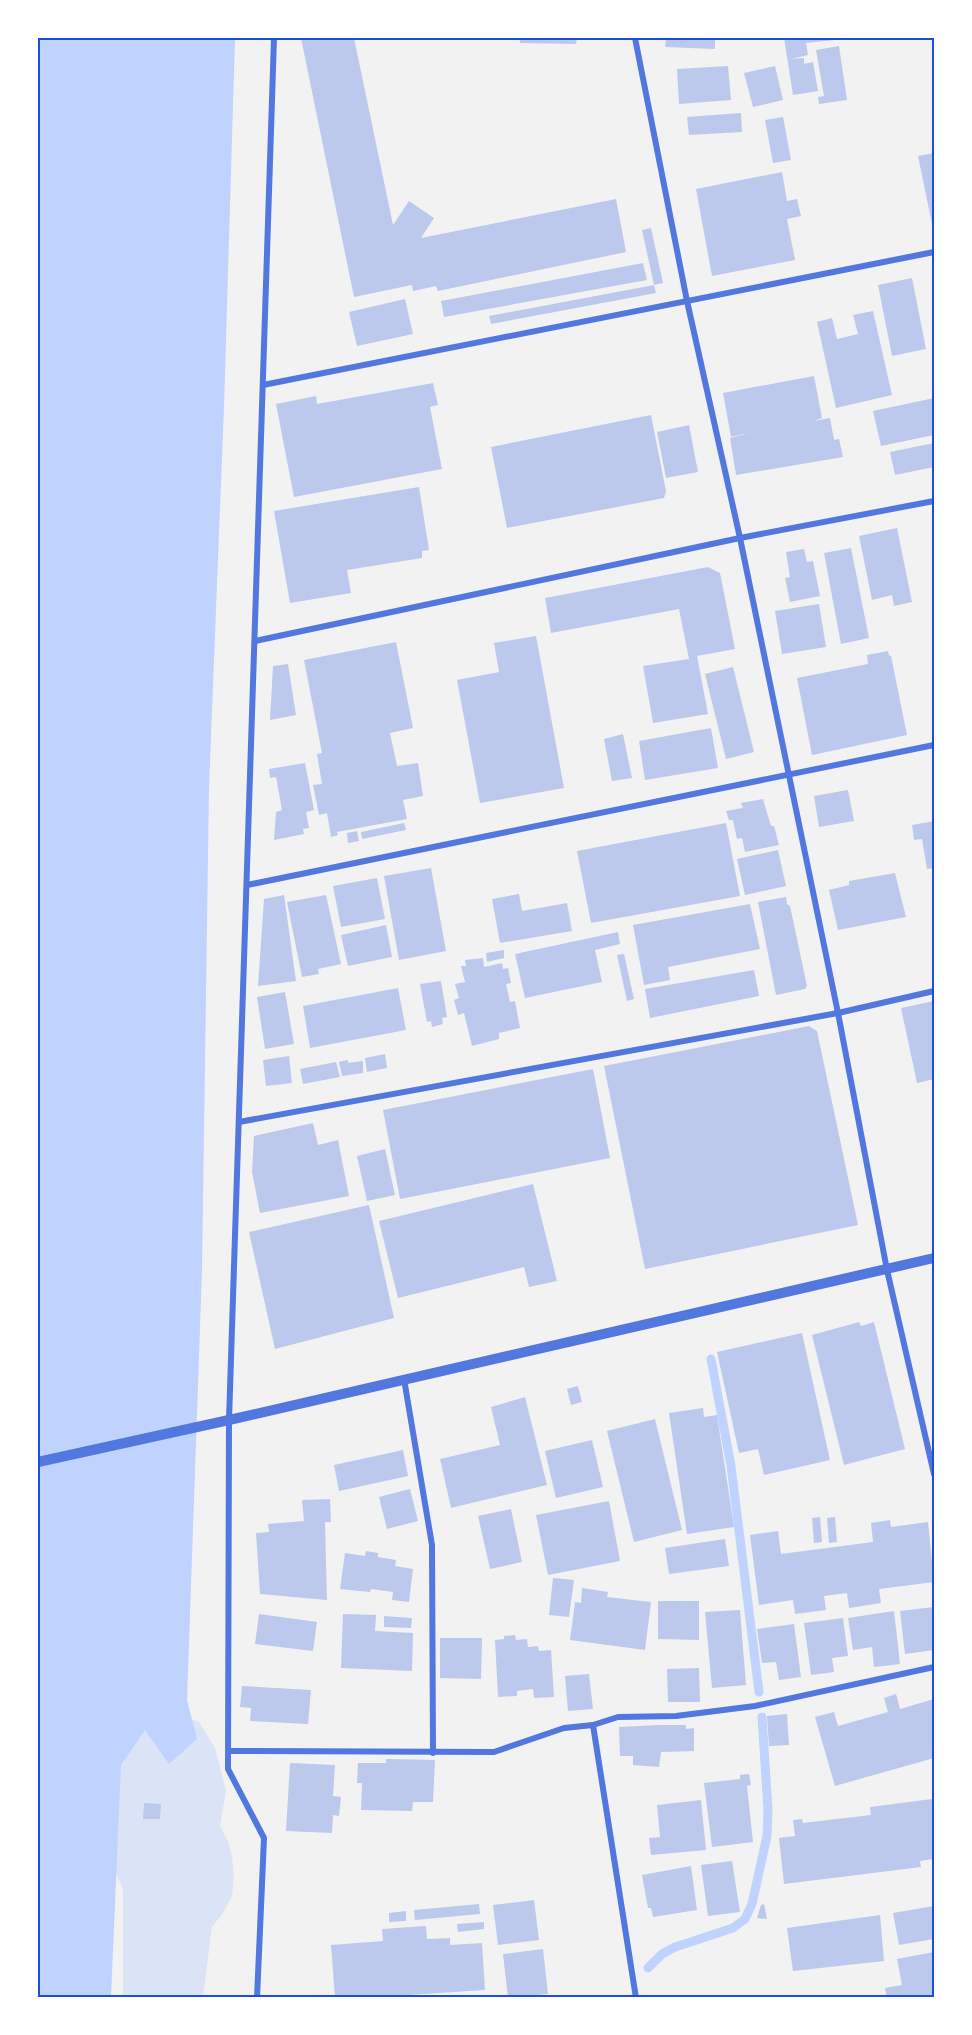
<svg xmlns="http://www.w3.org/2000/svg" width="972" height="2035" font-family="'Source Sans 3',sans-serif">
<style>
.green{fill:#dbe4f7}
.water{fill:#bfd3fe}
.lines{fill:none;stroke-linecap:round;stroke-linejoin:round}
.stream{stroke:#bfd3fe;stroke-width:9}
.building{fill:#bdc9ec}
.minor{stroke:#5277de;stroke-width:6}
.tertiary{stroke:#5277de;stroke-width:10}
.neatline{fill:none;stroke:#1d4ed8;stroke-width:2}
</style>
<rect width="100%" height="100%" fill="#f2f2f2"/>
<polygon class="green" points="169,1711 199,1722 215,1748 226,1791 220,1826 228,1841 232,1856 234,1878 232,1896 223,1913 212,1927 203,1997 123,1997 123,1890 101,1837 122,1744"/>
<polygon class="water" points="38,38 235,38 224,407 209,787 202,1270 187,1700 197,1739 169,1764 145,1730 121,1765 111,1997 38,1998"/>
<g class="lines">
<g class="stream">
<polyline points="711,1359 731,1466 759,1692"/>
<polyline points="648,1968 662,1954 675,1947 733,1928 745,1919 752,1904 767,1836 768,1810 762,1717"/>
</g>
</g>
<g class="building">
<polygon points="301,38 354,38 393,225 409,201 434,218 421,238 616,199 626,252 438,291 436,286 413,291 412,285 354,297"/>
<polygon points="520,38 577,38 576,44 520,43"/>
<polygon points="666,38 715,38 715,49 665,47"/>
<polygon points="784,38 844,38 844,39 806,43 808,55 791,59 804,58 804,64 813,62 818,91 793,95"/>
<polygon points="839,46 847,100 819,104 818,97 824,96 816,50"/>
<polygon points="728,66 731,100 679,104 677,69"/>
<polygon points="775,66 783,100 753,107 744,73"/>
<polygon points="741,113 742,132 689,135 687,117"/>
<polygon points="783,117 791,160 773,163 765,120"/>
<polygon points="934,153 934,224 932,224 918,156"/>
<polygon points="782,172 787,201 797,199 801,216 787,219 795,260 712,276 696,189"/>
<polygon points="651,228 663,283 654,285 642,230"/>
<polygon points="643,263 647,280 444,317 441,301"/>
<polygon points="912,278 926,349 892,356 878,285"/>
<polygon points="654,285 656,293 491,324 489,316"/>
<polygon points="405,299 413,334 357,346 349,312"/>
<polygon points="873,311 892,395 836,408 817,322 832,318 837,339 858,334 853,315"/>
<polygon points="814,376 822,418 814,421 830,418 834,440 839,439 843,457 736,475 730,438 753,432 731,437 723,393"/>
<polygon points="433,383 438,405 430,407 442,469 294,497 276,404 316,396 317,404"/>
<polygon points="934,398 934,435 881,446 873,411"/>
<polygon points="651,415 666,491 664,498 507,528 491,447"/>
<polygon points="689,425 698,472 666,478 657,432"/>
<polygon points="934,443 934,467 895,475 890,452"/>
<polygon points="419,487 429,550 422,551 422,558 347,570 351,593 290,603 274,511"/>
<polygon points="897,528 912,602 894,606 892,595 872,600 859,536"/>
<polygon points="851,548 869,638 841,644 824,553"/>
<polygon points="804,549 807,562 813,561 820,596 790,602 785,578 790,577 786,552"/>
<polygon points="708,567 720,573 735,649 697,656 708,714 653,723 643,666 689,659 679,609 551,633 545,598"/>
<polygon points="819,604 826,647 782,654 775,611"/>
<polygon points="536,636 564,788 480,803 457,680 499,672 494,643"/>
<polygon points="396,642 413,728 390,733 397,766 418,763 423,796 403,800 407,819 337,832 338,835 331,837 327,813 319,815 313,785 322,784 317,754 322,753 304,660"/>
<polygon points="888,651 889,655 891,656 907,735 812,755 797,678 868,664 867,655"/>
<polygon points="288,664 296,715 270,720 273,666"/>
<polygon points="733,667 754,752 726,759 705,674"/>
<polygon points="711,728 718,768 645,780 639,741"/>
<polygon points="623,734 632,778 612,781 604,739"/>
<polygon points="305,763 314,810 306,812 309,828 303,829 304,834 274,840 276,812 282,810 276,777 270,778 269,769"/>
<polygon points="848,790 854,821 819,827 814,796"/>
<polygon points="763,799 771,826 774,826 779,845 745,852 742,838 737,839 733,820 729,820 726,811 743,808 741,803"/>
<polygon points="934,821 934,868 927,869 922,839 914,840 912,825"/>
<polygon points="404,823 406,830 362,839 361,832"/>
<polygon points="726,823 740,896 591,923 577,851"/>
<polygon points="357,831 359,841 348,843 347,833"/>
<polygon points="778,850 786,886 745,895 737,859"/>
<polygon points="431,868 446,951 399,960 384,876"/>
<polygon points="895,873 906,917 838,930 829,890 849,885 849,881"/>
<polygon points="377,878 385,919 341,927 333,886"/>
<polygon points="519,894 522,911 567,903 572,931 500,943 492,899"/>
<polygon points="284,895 296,981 258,986 264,899"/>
<polygon points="326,895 341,964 318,969 319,974 302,977 287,902"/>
<polygon points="786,897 787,904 790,906 807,986 805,989 776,995 758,902"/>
<polygon points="750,904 760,949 668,967 670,980 644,985 633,925"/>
<polygon points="386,925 392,957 348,966 341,935"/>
<polygon points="618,932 620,944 595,950 602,982 525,998 515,954"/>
<polygon points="504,950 504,958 487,962 486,953"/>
<polygon points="624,954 634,999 627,1001 617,955"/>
<polygon points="483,958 484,967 502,963 503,969 508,968 511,983 506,984 510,1002 515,1001 520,1028 499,1033 499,1039 472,1046 464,1013 458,1015 454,1000 459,998 455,984 465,982 461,966 466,966 465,960"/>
<polygon points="754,970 759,996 650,1018 645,989"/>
<polygon points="441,981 447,1017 442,1018 443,1024 432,1027 431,1021 427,1022 420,984"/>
<polygon points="398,988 406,1030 310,1048 303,1006"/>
<polygon points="285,992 294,1044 265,1049 257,997"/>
<polygon points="934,1001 934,1079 917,1083 901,1008"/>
<polygon points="809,1026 817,1031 858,1225 645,1269 604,1066"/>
<polygon points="385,1054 387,1068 367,1072 365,1058"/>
<polygon points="289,1056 292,1083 266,1086 263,1060"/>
<polygon points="348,1060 348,1063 363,1061 363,1073 342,1076 339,1062"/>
<polygon points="336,1062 340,1077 303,1084 300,1069"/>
<polygon points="593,1069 610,1158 400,1199 383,1110"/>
<polygon points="313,1123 318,1145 338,1140 349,1196 260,1213 252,1172 254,1136"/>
<polygon points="385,1149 395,1195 367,1201 357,1156"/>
<polygon points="533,1184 557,1281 529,1287 524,1267 398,1298 379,1221"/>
<polygon points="369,1205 394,1318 275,1349 249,1232"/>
<polygon points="859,1322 861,1326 874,1322 905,1449 844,1465 812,1335"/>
<polygon points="802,1333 830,1460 764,1475 758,1449 739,1453 717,1352"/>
<polygon points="578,1386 582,1402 571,1405 567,1389"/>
<polygon points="525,1397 547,1485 451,1508 440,1459 500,1445 491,1407"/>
<polygon points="703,1408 704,1417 717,1415 734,1527 687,1534 669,1413"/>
<polygon points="655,1419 682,1530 634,1542 607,1431"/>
<polygon points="592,1440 603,1487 556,1498 545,1451"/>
<polygon points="403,1450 408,1476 339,1491 334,1465"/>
<polygon points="410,1489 418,1521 387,1529 379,1497"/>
<polygon points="330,1499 331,1522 325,1522 327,1600 260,1594 256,1533 269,1532 268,1524 304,1521 302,1500"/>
<polygon points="609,1501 620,1561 548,1575 536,1515"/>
<polygon points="511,1509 522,1562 490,1569 478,1516"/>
<polygon points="820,1517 822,1542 814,1543 812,1518"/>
<polygon points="835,1517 837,1542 829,1543 827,1518"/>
<polygon points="890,1520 891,1527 928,1522 934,1582 879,1589 881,1603 849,1608 847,1593 824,1596 826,1610 795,1614 793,1600 759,1605 750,1535 778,1531 781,1554 873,1542 871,1523"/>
<polygon points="725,1539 729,1566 669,1574 665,1548"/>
<polygon points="366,1551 378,1553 378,1557 396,1560 395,1566 413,1569 409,1602 392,1600 393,1592 371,1589 370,1592 340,1589 345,1553 365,1556"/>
<polygon points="553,1578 574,1580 569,1617 549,1615"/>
<polygon points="582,1588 608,1592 607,1597 651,1602 645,1650 570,1640 575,1602 581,1603"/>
<polygon points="658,1601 699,1601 699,1640 658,1639"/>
<polygon points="934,1607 934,1650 905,1654 900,1611"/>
<polygon points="740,1610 746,1685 712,1688 705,1612"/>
<polygon points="894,1611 900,1664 874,1667 872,1647 853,1650 848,1618"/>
<polygon points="259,1614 317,1622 313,1651 255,1644"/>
<polygon points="343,1614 376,1615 375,1631 413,1633 412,1671 341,1668"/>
<polygon points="384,1616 412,1618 411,1628 384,1627"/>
<polygon points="843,1618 848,1656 832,1658 834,1672 811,1675 804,1623"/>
<polygon points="794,1624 801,1677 779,1680 776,1662 762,1663 757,1629"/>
<polygon points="515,1635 516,1640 527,1639 528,1647 538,1646 539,1651 551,1650 554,1697 534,1698 533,1689 517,1691 517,1696 498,1697 495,1640 504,1639 504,1636"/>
<polygon points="440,1638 482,1638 481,1679 440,1678"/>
<polygon points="699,1668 700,1702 668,1702 667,1669"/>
<polygon points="589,1674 593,1709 568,1711 565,1676"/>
<polygon points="242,1686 311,1690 308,1724 250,1721 251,1708 240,1707"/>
<polygon points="896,1694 900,1709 934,1699 934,1758 835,1786 815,1717 834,1712 838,1726 888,1712 884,1698"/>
<polygon points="787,1714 789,1745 769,1746 767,1716"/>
<polygon points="660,1725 686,1725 686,1729 694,1728 694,1751 661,1752 659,1767 633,1765 633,1756 620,1756 619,1727"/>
<polygon points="386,1759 435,1760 433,1802 413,1802 412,1811 361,1810 362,1783 357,1783 358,1763 386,1763"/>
<polygon points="290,1763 335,1765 333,1796 341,1797 339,1816 333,1815 332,1833 286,1831"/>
<polygon points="749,1774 751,1785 747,1786 753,1842 712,1847 704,1783 740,1779 740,1775"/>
<polygon points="932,1799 934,1816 934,1847 932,1848 933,1859 920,1861 921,1867 784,1884 779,1838 795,1836 793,1820 802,1819 803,1823 871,1815 870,1807"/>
<polygon points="701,1800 706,1850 651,1855 649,1838 660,1837 657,1805"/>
<polygon points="144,1803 161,1804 160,1819 143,1819"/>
<polygon points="732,1861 740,1912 708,1916 701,1865"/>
<polygon points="691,1866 697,1910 653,1917 651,1908 648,1908 642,1875"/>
<polygon points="534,1900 539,1940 498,1945 493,1905"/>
<polygon points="479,1904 480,1914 415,1920 414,1910"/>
<polygon points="764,1904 767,1919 757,1918 761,1905"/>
<polygon points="934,1906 934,1939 899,1945 893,1913"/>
<polygon points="406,1911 406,1921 389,1922 389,1913"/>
<polygon points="880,1915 884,1961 793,1971 787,1928"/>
<polygon points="484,1922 484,1929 458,1932 457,1924"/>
<polygon points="426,1926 427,1939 450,1938 450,1945 482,1943 485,1990 363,1998 335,1998 331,1945 383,1941 382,1929"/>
<polygon points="543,1949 548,1994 508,1998 503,1954"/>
<polygon points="934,1952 934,1998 887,1998 885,1988 902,1985 897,1959"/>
</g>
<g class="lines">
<g class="minor">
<polyline points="635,38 687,301 740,538 838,1013 887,1270 934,1474"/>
<polyline points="263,385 934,252"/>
<polyline points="255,641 740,538 934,501"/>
<polyline points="247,885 934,745"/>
<polyline points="239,1122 838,1013 934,991"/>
<polyline points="404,1379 432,1545 433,1753"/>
<polyline points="593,1725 636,1998"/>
<polyline points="229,1751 494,1752 564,1728 593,1725 618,1717 676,1716 755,1706 934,1667"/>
<polyline points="257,1998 264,1838 228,1769 229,1420 274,38"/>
</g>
<polyline class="tertiary" points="38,1462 229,1420 934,1258"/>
</g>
<rect width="972" height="2035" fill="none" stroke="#ffffff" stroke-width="78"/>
<rect x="39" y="39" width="894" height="1957" class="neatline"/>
</svg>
